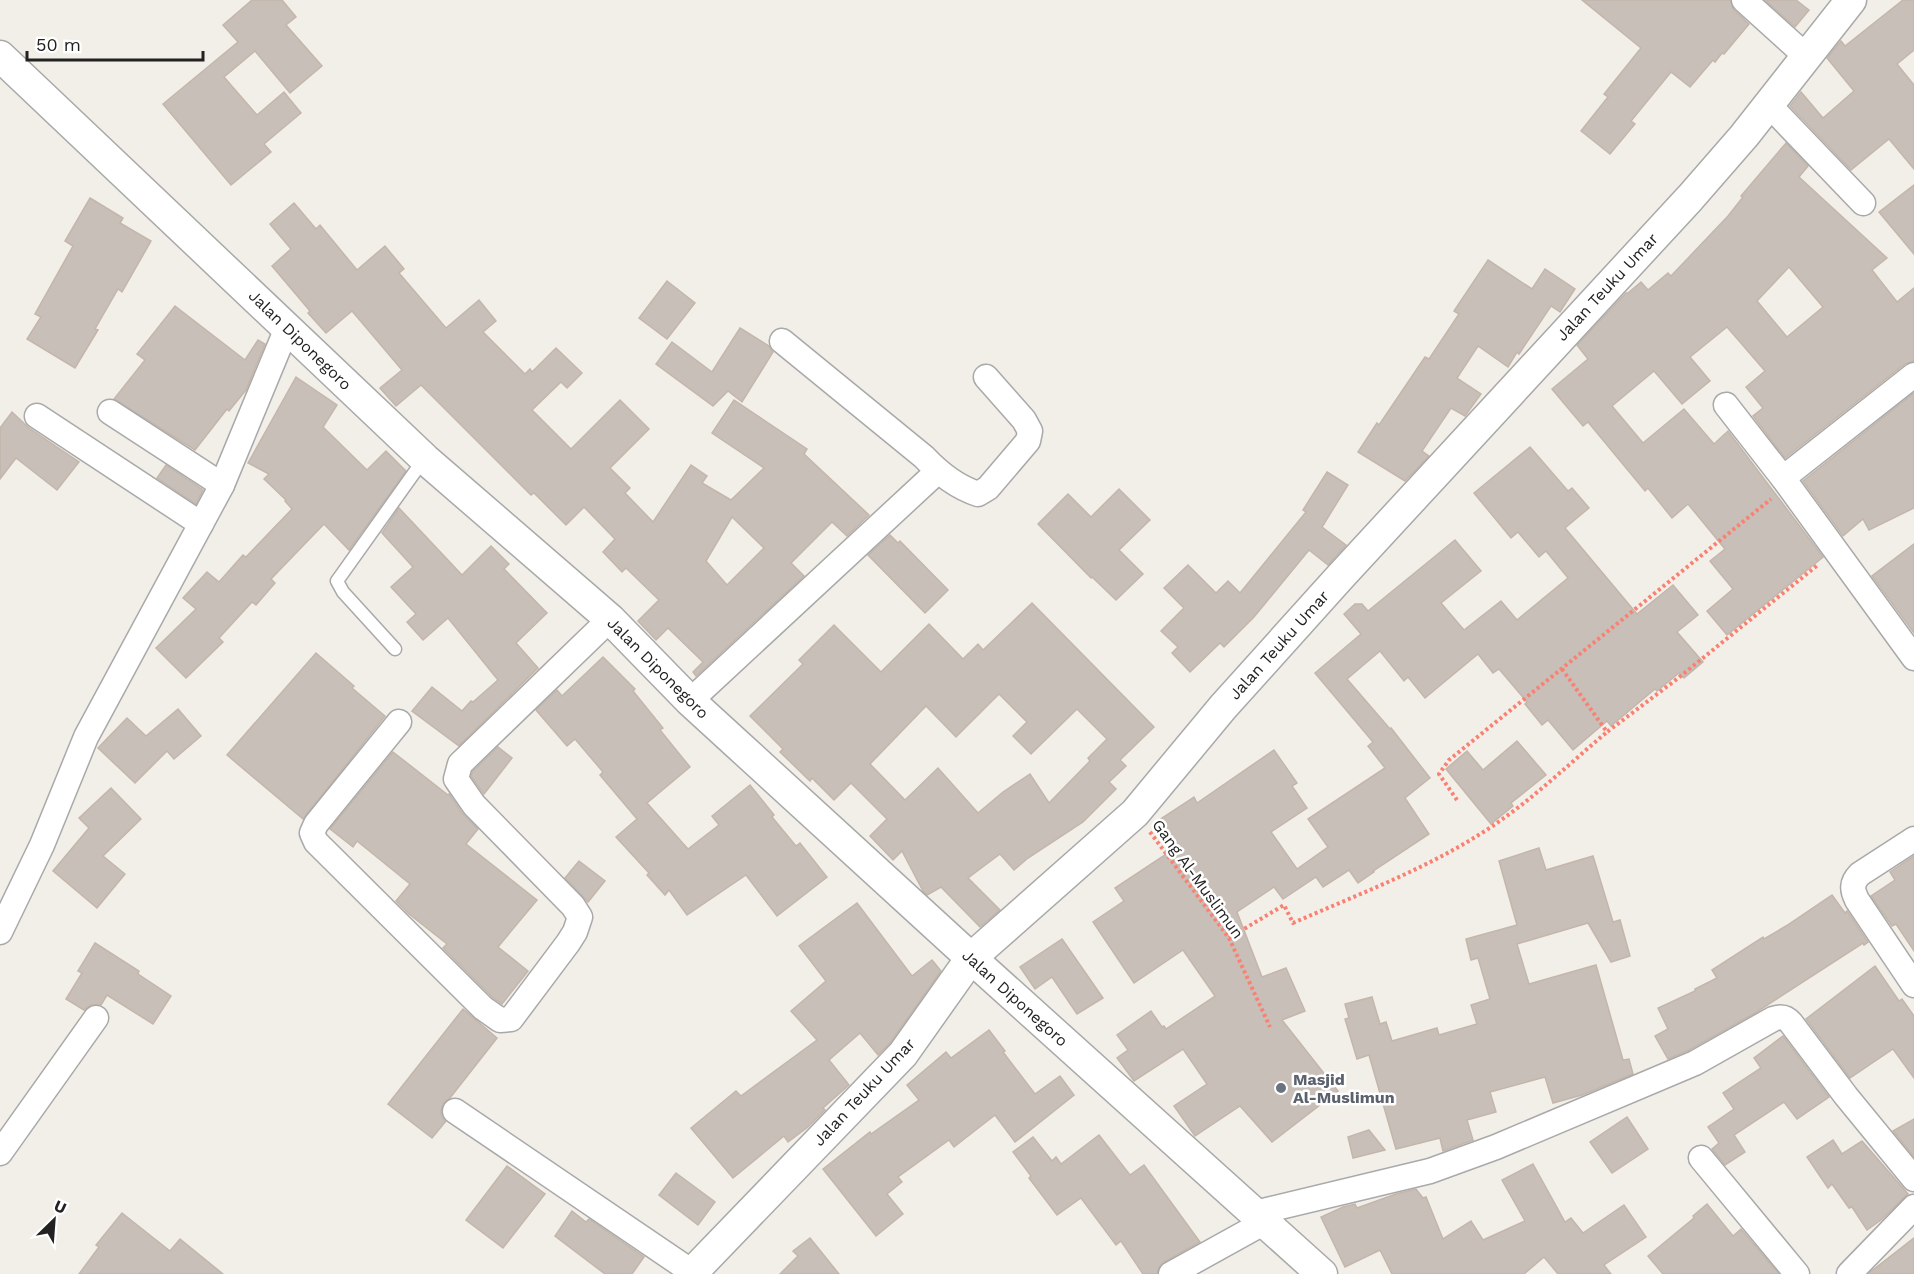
<svg xmlns="http://www.w3.org/2000/svg" width="1914" height="1274" font-family="'Work Sans',sans-serif">
<style>
.building{fill:#c7bfb8;stroke:#c4b6ab;stroke-width:1.5;fill-rule:evenodd}
.lines{fill:none;stroke-linecap:round;stroke-linejoin:round}
.service-casing{stroke:#a9a9a9;stroke-width:15}
.minor-casing{stroke:#a9a9a9;stroke-width:27}
.tertiary-casing{stroke:#a9a9a9;stroke-width:33}
.path{stroke:#fa8072;stroke-width:4;stroke-dasharray:3 3;stroke-linecap:butt}
.service{stroke:#fff;stroke-width:12}
.minor{stroke:#fff;stroke-width:24}
.tertiary{stroke:#fff;stroke-width:30}
.worship-dot{fill:#6b7280;stroke:#fff;stroke-width:2}
.labels{text-anchor:middle;dominant-baseline:central;stroke-width:5;stroke-linejoin:round;paint-order:stroke}
.street-label{font-size:16px;fill:#222;stroke:#fff}
.worship-label{font-size:16px;font-weight:bold;fill:#5b616d;stroke:#fff;text-anchor:start}
</style>
<rect width="100%" height="100%" fill="#f2efe9"/>
<g class="building">
<polygon points="252,0 282,0 296,17 286,25 322,66 290,93 255,51 224,77 257,115 284,92 301,113 264,144 271,152 231,185 163,104 238,42 223,25"/>
<polygon points="1582,0 1730,0 1734,10 1749,24 1724,54 1722,53 1715,62 1713,60 1690,87 1671,72 1631,121 1635,124 1610,154 1581,131 1608,97 1604,94 1641,48"/>
<polygon points="1765,0 1796,0 1809,10 1795,27"/>
<polygon points="1903,0 1914,0 1914,50 1897,64 1914,85 1914,169 1889,139 1851,170 1790,106 1801,92 1823,118 1854,91 1827,58 1841,41 1845,46"/>
<path d="M 1786,143 L 1808,166 L 1799,177 L 1887,258 L 1872,270 L 1897,302 L 1914,288 L 1914,361 L 1905,364 L 1785,458 L 1753,416 L 1763,408 L 1746,387 L 1765,371 L 1727,327 L 1690,357 L 1710,381 L 1682,404 L 1654,371 L 1612,406 L 1643,443 L 1684,409 L 1714,444 L 1728,431 L 1823,557 L 1727,635 L 1707,611 L 1733,589 L 1710,561 L 1725,549 L 1688,504 L 1672,518 L 1648,488 L 1645,491 L 1588,422 L 1583,426 L 1552,389 L 1588,359 L 1577,345 L 1626,293 L 1628,293 L 1641,282 L 1648,290 L 1668,273 L 1671,276 L 1728,216 L 1743,197 L 1741,196 ZM 1789,267 L 1823,307 L 1787,337 L 1757,301 Z"/>
<polygon points="1914,185 1914,254 1879,212"/>
<polygon points="90,198 123,218 120,223 151,241 122,292 118,289 95,329 98,330 75,368 27,339 41,317 35,314 73,246 65,241"/>
<path d="M 294,203 L 316,229 L 320,225 L 357,270 L 385,246 L 404,269 L 399,273 L 446,328 L 479,300 L 496,321 L 483,332 L 525,374 L 530,369 L 532,372 L 556,348 L 582,373 L 567,388 L 561,382 L 532,410 L 571,449 L 620,400 L 649,429 L 610,468 L 630,488 L 625,493 L 653,522 L 691,465 L 707,476 L 702,483 L 731,500 L 764,468 L 712,433 L 734,400 L 807,449 L 804,454 L 869,515 L 847,536 L 832,522 L 791,563 L 804,576 L 696,676 L 693,672 L 703,662 L 668,628 L 656,640 L 638,621 L 659,600 L 626,568 L 622,572 L 603,552 L 615,539 L 584,507 L 566,525 L 534,493 L 531,495 L 421,385 L 396,406 L 380,388 L 402,370 L 352,311 L 326,333 L 308,313 L 310,311 L 272,266 L 291,249 L 270,224 ZM 732,517 L 764,548 L 727,585 L 706,561 Z"/>
<polygon points="1488,260 1532,289 1545,269 1575,289 1560,312 1551,306 1519,354 1517,352 1508,367 1478,346 1457,378 1481,394 1465,416 1451,408 1422,451 1429,456 1405,481 1358,452 1377,423 1379,425 1425,357 1429,359 1459,314 1454,311"/>
<polygon points="667,281 695,303 667,339 639,318"/>
<polygon points="175,306 245,360 258,340 265,344 246,390 229,411 227,409 195,450 114,399 145,360 137,354"/>
<polygon points="740,328 769,346 773,352 742,402 728,391 713,406 656,364 672,342 712,372"/>
<polygon points="296,377 337,405 323,427 367,470 386,451 406,471 349,550 324,524 271,579 275,583 256,605 252,602 219,638 223,642 186,678 156,648 196,609 183,598 207,572 219,582 243,555 246,557 292,509 285,501 286,500 264,479 269,474 248,463"/>
<polygon points="1914,393 1914,508 1869,530 1863,519 1843,536 1803,481"/>
<polygon points="12,412 29,428 79,462 57,490 16,458 0,479 0,428"/>
<polygon points="1530,447 1568,491 1572,488 1589,508 1565,528 1637,614 1673,585 1698,615 1677,632 1703,662 1684,678 1679,673 1657,691 1655,689 1611,726 1607,721 1573,750 1548,720 1542,725 1525,704 1527,702 1499,669 1493,673 1478,654 1425,698 1408,677 1404,681 1380,651 1347,679 1390,729 1391,728 1430,778 1405,798 1429,834 1373,871 1374,872 1358,883 1349,870 1323,887 1316,877 1283,899 1274,887 1237,912 1262,977 1286,968 1305,1011 1282,1020 1338,1091 1272,1142 1240,1106 1195,1136 1174,1106 1207,1084 1183,1049 1134,1081 1117,1058 1128,1050 1117,1035 1151,1011 1162,1027 1164,1026 1166,1029 1215,996 1183,950 1134,983 1093,922 1124,901 1115,888 1171,851 1153,824 1194,797 1197,803 1274,750 1297,783 1292,786 1307,808 1271,832 1297,869 1328,847 1308,819 1385,768 1368,746 1373,742 1315,673 1361,634 1344,614 1355,604 1362,604 1368,611 1455,540 1481,571 1441,603 1464,630 1501,601 1517,620 1568,578 1546,551 1539,557 1518,532 1511,538 1474,493"/>
<polygon points="166,465 203,490 196,504 157,478"/>
<polygon points="1327,472 1348,485 1322,527 1346,545 1328,565 1309,550 1254,617 1224,647 1220,643 1190,672 1172,653 1178,647 1161,631 1184,608 1164,588 1188,565 1216,593 1228,581 1240,593 1306,512 1303,510"/>
<polygon points="1119,489 1150,520 1119,550 1143,574 1116,600 1092,577 1091,578 1038,524 1068,494 1091,517"/>
<polygon points="399,508 462,575 491,546 509,564 504,569 547,613 516,643 538,668 459,746 412,711 432,687 462,711 471,701 473,702 498,680 448,618 423,640 407,622 416,614 391,587 413,567 382,533"/>
<polygon points="890,535 898,543 900,541 948,590 925,613 868,555"/>
<polygon points="1914,544 1914,633 1872,576"/>
<path d="M 1032,603 L 1154,727 L 1120,760 L 1126,766 L 1109,782 L 1116,789 L 1083,822 L 1028,858 L 1014,870 L 1000,854 L 968,878 L 1000,910 L 980,927 L 941,887 L 927,895 L 923,891 L 902,851 L 893,860 L 870,836 L 887,819 L 851,783 L 834,800 L 812,778 L 810,781 L 780,752 L 783,749 L 750,716 L 803,664 L 799,660 L 834,625 L 881,672 L 929,624 L 963,659 L 978,644 L 983,650 ZM 999,694 L 1027,722 L 1013,736 L 1031,754 L 1077,709 L 1107,739 L 1088,758 L 1090,761 L 1049,803 L 1030,774 L 1003,792 L 978,813 L 938,768 L 905,800 L 870,764 L 926,706 L 956,737 Z"/>
<polygon points="316,653 354,686 352,688 385,716 303,819 227,755"/>
<polygon points="603,657 635,689 633,691 663,728 660,730 690,767 647,803 688,849 719,825 712,816 750,785 774,815 772,817 796,846 800,843 827,877 777,916 746,875 687,915 669,890 665,895 647,875 649,873 616,837 637,819 600,775 603,772 575,739 567,746 536,710 557,690 562,696"/>
<polygon points="178,709 201,736 174,759 167,751 135,783 98,748 127,718 146,736"/>
<polygon points="1517,741 1546,775 1511,803 1513,806 1491,824 1446,769 1467,751 1483,770"/>
<polygon points="498,747 512,758 484,794 471,776 473,771"/>
<polygon points="393,752 448,795 449,794 462,813 478,829 466,844 537,900 498,947 528,971 502,1004 492,997 443,948 447,944 409,914 396,901 410,884 357,841 353,847 330,829"/>
<polygon points="111,788 141,819 103,856 125,874 97,908 53,871 89,828 79,818"/>
<polygon points="1539,848 1546,870 1593,856 1613,922 1620,920 1630,956 1611,962 1588,923 1517,944 1529,984 1596,965 1623,1060 1629,1059 1633,1074 1582,1095 1553,1103 1545,1077 1490,1092 1496,1112 1467,1120 1473,1140 1443,1151 1440,1138 1396,1149 1369,1055 1357,1059 1345,1019 1349,1018 1345,1004 1372,997 1380,1024 1386,1022 1392,1041 1437,1028 1439,1035 1477,1024 1471,1005 1490,999 1478,958 1471,960 1466,939 1517,925 1499,861"/>
<polygon points="1914,856 1914,951 1896,924 1892,926 1871,896 1895,880 1890,872"/>
<polygon points="579,861 605,881 588,902 565,878"/>
<polygon points="1832,895 1845,913 1847,911 1868,942 1864,945 1863,943 1755,1013 1689,1050 1668,1059 1655,1036 1668,1029 1658,1008 1695,991 1695,989 1717,978 1712,970 1763,937 1764,939 1786,926"/>
<polygon points="857,903 912,976 932,960 941,971 890,1043 878,1055 860,1033 829,1060 849,1085 823,1108 825,1110 808,1127 788,1142 784,1136 733,1178 691,1128 736,1091 741,1096 817,1040 791,1011 826,981 799,946"/>
<polygon points="1062,939 1103,998 1077,1014 1052,977 1035,989 1020,967"/>
<polygon points="95,943 139,971 138,974 171,996 153,1024 107,995 101,1005 91,1005 84,1010 66,999 82,973 78,971"/>
<polygon points="1875,966 1899,1001 1902,999 1914,1016 1914,1078 1893,1049 1850,1078 1806,1019"/>
<polygon points="463,1009 497,1038 450,1098 443,1104 441,1111 442,1117 446,1121 432,1138 388,1104"/>
<polygon points="989,1030 1005,1051 1003,1052 1035,1094 1060,1076 1074,1095 1015,1142 995,1115 954,1147 949,1140 898,1177 902,1182 887,1194 903,1214 876,1236 823,1169 870,1132 871,1134 919,1100 907,1085 946,1052 951,1058"/>
<polygon points="1783,1036 1829,1097 1797,1119 1784,1102 1734,1135 1745,1152 1725,1165 1712,1149 1719,1143 1708,1127 1734,1109 1723,1093 1761,1068 1754,1058"/>
<polygon points="1627,1117 1648,1149 1612,1173 1590,1142"/>
<polygon points="1914,1119 1914,1157 1893,1131"/>
<polygon points="1369,1130 1385,1150 1353,1158 1348,1137"/>
<polygon points="1099,1135 1130,1175 1144,1165 1200,1242 1164,1262 1159,1267 1157,1274 1143,1274 1121,1241 1116,1245 1081,1198 1057,1215 1029,1178 1031,1176 1013,1152 1033,1137 1052,1161 1056,1157 1061,1164"/>
<polygon points="1833,1140 1842,1154 1862,1141 1908,1194 1881,1220 1867,1230 1852,1207 1849,1208 1832,1184 1828,1188 1807,1157"/>
<polygon points="1533,1164 1565,1222 1571,1218 1583,1233 1624,1205 1646,1237 1604,1265 1611,1274 1558,1274 1544,1257 1524,1274 1392,1274 1380,1250 1345,1267 1321,1217 1343,1207 1355,1204 1357,1208 1396,1194 1416,1189 1423,1198 1426,1197 1443,1239 1471,1221 1483,1240 1525,1221 1502,1180"/>
<polygon points="507,1166 545,1194 503,1248 466,1220"/>
<polygon points="676,1173 715,1202 698,1225 659,1195"/>
<polygon points="1707,1204 1733,1236 1741,1229 1779,1274 1663,1274 1648,1256 1694,1218 1693,1216"/>
<polygon points="572,1211 586,1222 589,1219 644,1257 632,1274 605,1274 555,1236"/>
<polygon points="122,1213 170,1251 180,1239 223,1274 79,1274 99,1247 96,1245"/>
<polygon points="810,1238 839,1274 780,1274 798,1256 793,1251"/>
<polygon points="1914,1238 1914,1274 1869,1274 1869,1273"/>
</g>
<g class="lines">
<defs>
<polyline id="service" points="395,649 343,592 337,581 424,459"/>
<g id="minor">
<polyline points="1744,0 1806,56"/>
<polyline points="1768,104 1863,203"/>
<path d="M 782,341 L 924,457 C 938,472 957,487 978,494 L 988,488 L 1028,441 L 1030,431 L 1024,420 L 986,377"/>
<polyline points="1726,405 1783,478 1914,658"/>
<polyline points="110,412 222,485"/>
<polyline points="37,416 201,524"/>
<polyline points="1783,478 1914,375"/>
<polyline points="690,701 938,471"/>
<polyline points="399,722 316,824 312,833 316,842 483,1008 500,1020 511,1019 568,943 575,932 580,917 573,906 474,805 456,779 460,764 610,619"/>
<path d="M 1914,839 L 1860,874 C 1851,883 1852,890 1857,900 L 1914,985"/>
<polyline points="0,932 42,845 86,737 222,485 287,328"/>
<polyline points="455,1111 692,1272"/>
<polyline points="0,1153 96,1018"/>
<polyline points="1701,1158 1797,1274"/>
<path d="M 1255,1213 L 1430,1171 L 1496,1147 L 1695,1063 L 1773,1019 C 1781,1016 1786,1017 1791,1023 L 1846,1096 L 1914,1179"/>
<polyline points="1171,1274 1265,1222"/>
<polyline points="1849,1274 1914,1207"/>
</g>
<g id="tertiary">
<polyline points="0,56 425,459 610,619 690,701 737,744 971,958 1322,1274"/>
<polyline points="691,1274 903,1054 971,958 1135,813 1223,707 1340,577 1690,198 1744,136 1851,0"/>
</g>
</defs>
<use href="#service" class="service-casing"/>
<use href="#minor" class="minor-casing"/>
<use href="#tertiary" class="tertiary-casing"/>
<g class="path">
<polyline points="1562,669 1607,732 1677,679 1819,564"/>
<polyline points="1457,800 1439,774 1449,760 1771,499"/>
<polyline points="1150,832 1229,938 1270,1027"/>
<path d="M 1229,938 L 1284,905 L 1293,923 C 1361,893 1432,867 1494,825 C 1534,798 1570,763 1607,732"/>
</g>
<use href="#service" class="service"/>
<use href="#minor" class="minor"/>
<use href="#tertiary" class="tertiary"/>
</g>
<circle class="worship-dot" cx="1281" cy="1088" r="6"/>
<g class="labels">
<g class="street-label">
<text transform="translate(1607 287) rotate(-47)">Jalan Teuku Umar</text>
<text transform="translate(300 340) rotate(44)">Jalan Diponegoro</text>
<text transform="translate(1279 645) rotate(-48)">Jalan Teuku Umar</text>
<text transform="translate(658 668) rotate(45)">Jalan Diponegoro</text>
<text transform="translate(1198 879) rotate(54)">Gang Al-Muslimun</text>
<text transform="translate(1015 998) rotate(42)">Jalan Diponegoro</text>
<text transform="translate(864 1092) rotate(-47)">Jalan Teuku Umar</text>
</g>
<g class="worship-label">
<text x="1293" y="1079">Masjid<tspan x="1293" dy="18">Al-Muslimun</tspan></text>
</g>
</g>
<g transform="translate(54 1220) rotate(25)" stroke="#ffffff" stroke-width="4.5" paint-order="stroke">
<path d="M0-4.5L10 22L0 15L-10 22Z" fill="#222222"/>
<text y="-9" font-size="16" font-weight="bold" text-anchor="middle" fill="#222222">U</text>
</g>
<path d="M27 51v9h176v-9" fill="none" stroke="#222222" stroke-width="3"/>
<text x="36" y="51" font-size="18" fill="#222222" stroke="#ffffff" stroke-width="4.5" paint-order="stroke">50 m</text>
</svg>
